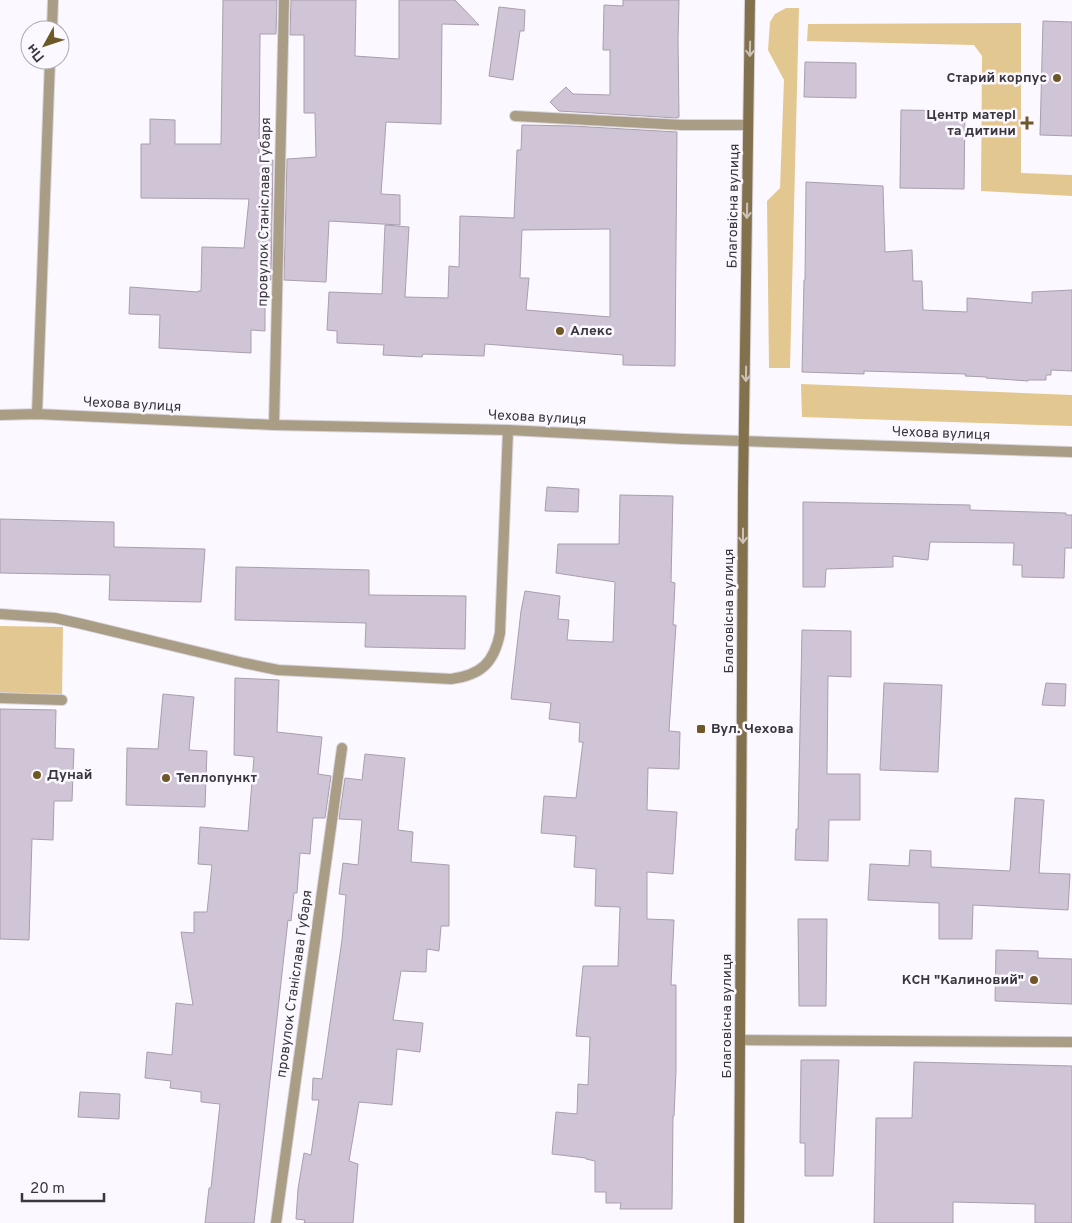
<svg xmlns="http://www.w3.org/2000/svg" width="1072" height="1223" font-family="Overpass,sans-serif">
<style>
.green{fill:#e3c790}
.building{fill:#cfc5d6;stroke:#a89eaf;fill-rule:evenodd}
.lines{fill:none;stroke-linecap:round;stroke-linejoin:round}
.service-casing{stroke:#d9d5dc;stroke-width:12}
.minor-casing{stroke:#d9d5dc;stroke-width:12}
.tertiary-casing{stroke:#d9d5dc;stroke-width:12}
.secondary-casing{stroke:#d9d5dc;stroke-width:12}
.service{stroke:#aa9d86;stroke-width:10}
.minor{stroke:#aa9d86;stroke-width:10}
.tertiary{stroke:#aa9d86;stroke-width:10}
.secondary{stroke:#83714e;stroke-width:10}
.oneway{stroke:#ccc2b8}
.poi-dot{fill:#6f5828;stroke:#fcf8ff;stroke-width:2}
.labels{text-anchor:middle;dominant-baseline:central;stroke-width:5;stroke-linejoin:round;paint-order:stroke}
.poi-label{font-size:14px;font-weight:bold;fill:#3a363d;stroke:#fcf8ff;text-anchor:start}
.street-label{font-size:14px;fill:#3a363d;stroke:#fcf8ff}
</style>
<rect width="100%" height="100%" fill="#fcf8ff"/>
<g class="green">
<polygon points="786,8 799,8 790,368 769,368 767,201 780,188 784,80 768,50 770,22 775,14"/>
<polygon points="1021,23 1021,173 1072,175 1072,196 981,191 982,56 974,45 807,41 808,24"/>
<polygon points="801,384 1072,395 1072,426 802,417"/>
<polygon points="0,626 63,627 62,699 0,698"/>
</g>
<g class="building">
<polygon points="223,0 277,0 276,34 260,34 259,162 273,160 271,280 267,279 267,283 265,283 265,331 251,330 251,353 159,348 160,315 129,314 130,287 198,292 198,291 201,291 202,247 244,248 249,199 141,198 141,144 150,144 150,119 175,120 175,144 221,144"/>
<polygon points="291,0 356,0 355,56 399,59 399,0 455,0 479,25 442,24 441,124 386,122 381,194 400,195 400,225 329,221 326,282 284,280 287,159 316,157 315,113 304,113 304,35 290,35"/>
<polygon points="623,0 679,0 678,40 679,117 677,118 559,111 550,102 566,87 573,94 610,95 610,50 603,50 604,5 623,6"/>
<polygon points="499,7 525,10 524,31 520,31 513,80 489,76"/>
<polygon points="1043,21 1072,22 1072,136 1040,135"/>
<polygon points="805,62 856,63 856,98 804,97"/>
<polygon points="901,110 965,111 964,189 900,188"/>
<path d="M 522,125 L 572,126 L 677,132 L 675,366 L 623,365 L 623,355 L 485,344 L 484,356 L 423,354 L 422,357 L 383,355 L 384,345 L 337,343 L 337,331 L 327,330 L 329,292 L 382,294 L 385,225 L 409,227 L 405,297 L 448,298 L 449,266 L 459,267 L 460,216 L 514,218 L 517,150 L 521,150 ZM 610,229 L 610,317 L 526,310 L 529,278 L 520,278 L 522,230 Z"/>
<polygon points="806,182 883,186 885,252 912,250 913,281 922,281 923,310 967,312 967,298 1032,303 1032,292 1072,290 1072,371 1051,370 1051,375 1046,375 1046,380 1028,380 1028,381 986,378 987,377 965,376 966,374 864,371 864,374 802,372 804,280 805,280"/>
<polygon points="547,487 579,489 578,512 545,511"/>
<polygon points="620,495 673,496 671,582 675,583 673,625 676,625 669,731 680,732 679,769 648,768 647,810 677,812 673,874 647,872 647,919 674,920 671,985 676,985 676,1070 674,1116 673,1116 672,1209 620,1209 621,1203 606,1203 606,1192 595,1192 595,1161 586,1159 586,1158 552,1154 556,1112 577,1114 578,1084 588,1085 590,1037 576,1036 583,966 618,966 620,907 595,906 596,869 574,867 576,836 541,833 544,796 576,798 583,742 579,742 580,723 549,719 551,703 511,699 521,611 525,591 560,596 558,619 569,620 567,640 613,642 615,582 556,573 558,544 619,544"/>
<polygon points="803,502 970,505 970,510 1066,513 1066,515 1072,515 1072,548 1065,548 1064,578 1022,577 1022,565 1013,565 1014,543 930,542 928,560 893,556 893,567 826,569 825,587 803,587"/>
<polygon points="0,519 114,522 114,547 205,549 201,602 109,600 110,575 0,573"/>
<polygon points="236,567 369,570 369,595 466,596 465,649 365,647 366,623 235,620"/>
<polygon points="802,630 851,631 851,677 828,676 827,774 860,774 860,820 829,820 828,861 795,860 796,829 798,829"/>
<polygon points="235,678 279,680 277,732 322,737 318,774 331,776 325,818 313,818 310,854 300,853 297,893 294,893 291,921 288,920 254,1223 205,1223 209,1188 211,1188 220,1104 201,1102 201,1092 170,1088 171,1081 145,1078 147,1052 172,1055 176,1003 193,1005 181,932 194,933 194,912 207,912 212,865 198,864 200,827 248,831 254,757 234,755"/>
<polygon points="884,683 942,685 938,772 880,770"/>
<polygon points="1046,683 1066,684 1065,706 1042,705"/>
<polygon points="163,694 194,697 189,750 207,751 205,807 126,805 127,748 158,749"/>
<polygon points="0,709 56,710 55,748 74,749 72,801 54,801 53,840 32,839 29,940 0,939"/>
<polygon points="365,754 405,758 398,830 413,832 411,862 449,865 449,926 441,926 439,951 427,949 426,972 401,971 393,1020 423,1023 420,1052 397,1049 392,1105 359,1102 349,1161 358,1164 353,1223 304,1223 305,1220 296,1219 298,1189 304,1153 311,1155 319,1100 312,1100 313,1078 322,1079 342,940 346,895 339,894 343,863 358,865 362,820 339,819 345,778 362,780"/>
<polygon points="1015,798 1044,800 1039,873 1070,874 1068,910 973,905 972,939 939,939 939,903 868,900 870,864 909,866 910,850 931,851 931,867 1010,871"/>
<polygon points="798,919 827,919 826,1006 799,1006"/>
<polygon points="996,950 1038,951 1038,958 1072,959 1072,1004 995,1001"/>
<polygon points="801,1060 839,1060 833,1176 805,1176 805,1143 800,1143"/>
<polygon points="914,1062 1072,1066 1072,1223 1035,1223 1035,1204 953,1202 953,1223 874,1223 876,1118 912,1118"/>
<polygon points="80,1092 120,1094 119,1119 78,1117"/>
</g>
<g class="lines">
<defs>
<g id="service">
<polyline points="52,30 53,0"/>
<polyline points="515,116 682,125 748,125"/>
<polyline points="37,414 50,60"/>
<path d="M 0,614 L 55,618 L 82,624 L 244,663 L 278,670 L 451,679 C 481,675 494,663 500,633 L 508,430"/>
<polyline points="0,698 62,700"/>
<polyline points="740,1040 1072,1042"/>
</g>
<g id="minor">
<polyline points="274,425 284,0"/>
<polyline points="276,1223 342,748"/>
</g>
<polyline id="tertiary" points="0,415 37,414 274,425 508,430 683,439 1072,452"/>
<polyline id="secondary" points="739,1223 743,491 750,0"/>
</defs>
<use href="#service" class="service-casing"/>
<use href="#minor" class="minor-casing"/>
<use href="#tertiary" class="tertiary-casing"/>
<use href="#secondary" class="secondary-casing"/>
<use href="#service" class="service"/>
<use href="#minor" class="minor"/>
<use href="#tertiary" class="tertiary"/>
<use href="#secondary" class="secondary"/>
</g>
<defs><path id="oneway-shaft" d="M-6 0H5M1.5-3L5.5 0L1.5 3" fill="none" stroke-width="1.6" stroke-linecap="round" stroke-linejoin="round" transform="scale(1.25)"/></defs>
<g class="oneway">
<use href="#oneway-shaft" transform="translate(750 49) rotate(91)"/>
<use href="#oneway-shaft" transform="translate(747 211) rotate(91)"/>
<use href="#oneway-shaft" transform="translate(746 374) rotate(91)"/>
<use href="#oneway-shaft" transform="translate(743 536) rotate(90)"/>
</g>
<g class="poi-dot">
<circle cx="1057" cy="78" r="5"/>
<path d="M1024.5 115.5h5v5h5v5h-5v5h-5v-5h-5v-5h5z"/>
<circle cx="560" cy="331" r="5"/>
<rect x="696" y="724" width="10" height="10" rx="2.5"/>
<circle cx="37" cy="775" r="5"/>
<circle cx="166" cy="778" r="5"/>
<circle cx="1034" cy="980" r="5"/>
</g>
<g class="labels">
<g class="poi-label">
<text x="1047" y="78" text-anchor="end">Старий корпус</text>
<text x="1016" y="115" text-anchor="end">Центр матері<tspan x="1016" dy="16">та дитини</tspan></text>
<text x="570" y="331">Алекс</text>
<text x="711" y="729">Вул. Чехова</text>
<text x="47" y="775">Дунай</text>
<text x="176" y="778">Теплопункт</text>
<text x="1024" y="980" text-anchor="end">КСН "Калиновий"</text>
</g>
<g class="street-label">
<text transform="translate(734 206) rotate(-89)">Благовісна вулиця</text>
<text transform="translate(265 212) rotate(-89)">провулок Станіслава Губаря</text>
<text transform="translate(132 405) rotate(3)">Чехова вулиця</text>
<text transform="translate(537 418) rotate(3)">Чехова вулиця</text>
<text transform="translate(941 434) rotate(2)">Чехова вулиця</text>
<text transform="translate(729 611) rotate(-90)">Благовісна вулиця</text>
<text transform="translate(295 984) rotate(-82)">провулок Станіслава Губаря</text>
<text transform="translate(727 1016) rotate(-90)">Благовісна вулиця</text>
</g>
</g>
<g transform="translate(45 45) rotate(230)"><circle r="24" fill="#fcf8ff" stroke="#aeaab1"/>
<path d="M0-4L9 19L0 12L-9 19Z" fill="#6f5828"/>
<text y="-8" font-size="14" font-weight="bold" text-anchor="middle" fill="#3a363d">Пн</text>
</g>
<path d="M22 1193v8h82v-8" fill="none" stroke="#3a363d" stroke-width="2.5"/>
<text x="30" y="1193" font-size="15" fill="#3a363d" stroke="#fcf8ff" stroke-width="4" paint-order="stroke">20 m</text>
</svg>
